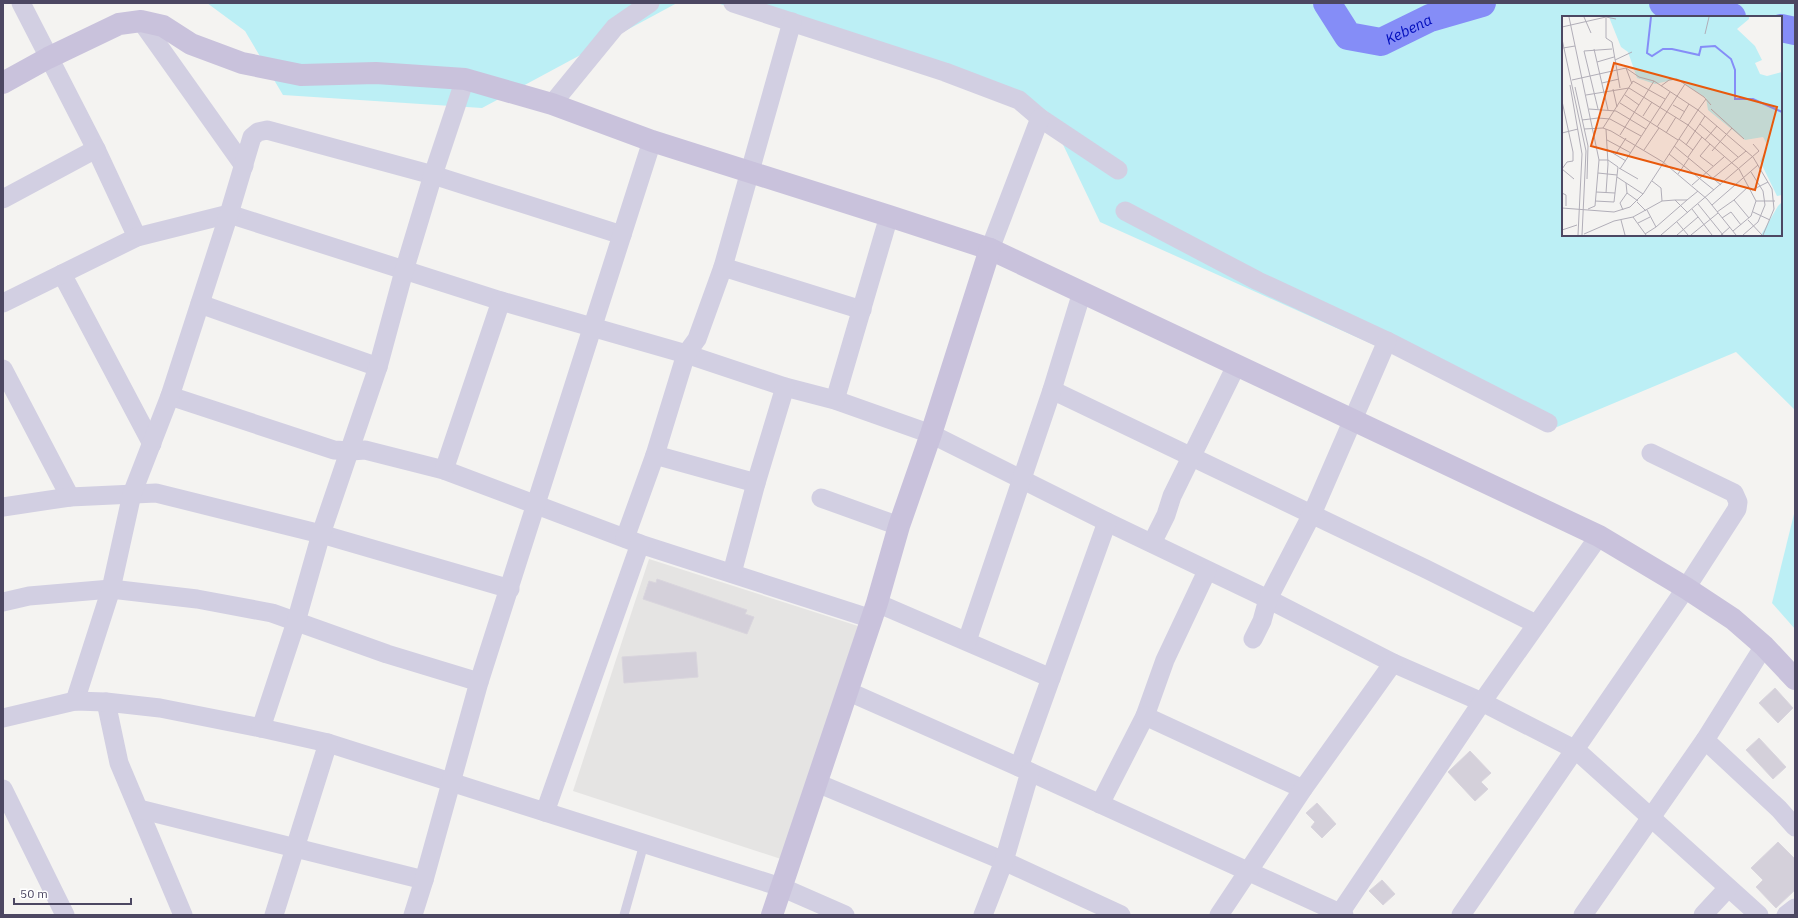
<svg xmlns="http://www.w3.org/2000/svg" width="1798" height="918" font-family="'IBM Plex Sans',sans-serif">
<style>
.education{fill:#e5e4e3}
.green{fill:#bceff5;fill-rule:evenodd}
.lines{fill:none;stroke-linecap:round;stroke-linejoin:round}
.river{stroke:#858df7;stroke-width:28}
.building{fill:#d4d0da;stroke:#d9d5dd}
.lane{stroke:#d2cfe2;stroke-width:9}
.street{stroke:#d2cfe2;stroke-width:19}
.secondary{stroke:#c9c2dc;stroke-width:22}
.labels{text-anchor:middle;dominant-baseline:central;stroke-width:4;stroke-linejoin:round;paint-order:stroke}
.water-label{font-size:15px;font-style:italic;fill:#000dbb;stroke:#fff}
.inset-river{fill:none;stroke:#858df7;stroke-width:2}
.inset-road{fill:none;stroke:#b1aeb8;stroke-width:1}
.view{fill:#e8590c;fill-opacity:0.15;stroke:#e8590c;stroke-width:2}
.inset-edge{fill:none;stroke:#4c4762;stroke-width:2}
</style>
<rect width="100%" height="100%" fill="#f4f3f1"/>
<polygon class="education" points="649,559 858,626 781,859 573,791"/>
<g class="green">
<polygon points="207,3 677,3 482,108 283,95 245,31"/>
<path d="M 717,3 L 1795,3 L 1795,410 L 1736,352 L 1557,427 L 1100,222 L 1047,111 ZM 1563,17 L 1781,17 L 1781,235 L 1563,235 Z"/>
<polygon points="1795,510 1795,629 1772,603"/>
</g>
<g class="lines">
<g class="river">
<path id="s1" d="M 1327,3 L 1348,36 L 1381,42 L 1430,18 L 1482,3"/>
<polyline points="1663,3 1732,17"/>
<polyline points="1781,28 1795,31"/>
</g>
</g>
<g class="building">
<polygon points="657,579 747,610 745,614 754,617 747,634 643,599 649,581 656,583"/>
<polygon points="696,652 698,677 624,683 622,657"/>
<polygon points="1775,688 1793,708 1778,723 1759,703"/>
<polygon points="1759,738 1786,767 1773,779 1746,750"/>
<polygon points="1470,751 1491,773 1481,782 1488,789 1475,801 1448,772"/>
<polygon points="1317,803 1336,824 1322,838 1311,827 1315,822 1306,813"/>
<polygon points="1778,842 1795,859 1795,890 1776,908 1756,887 1763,880 1751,868"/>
<polygon points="1382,880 1395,894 1383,905 1369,891"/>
</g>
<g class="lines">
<polyline class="lane" points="624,915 644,844"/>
<g class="street">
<polyline points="21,3 96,149 137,237"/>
<polyline points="733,3 945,72 1019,100 1040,118 1118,170"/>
<polyline points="141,21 244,166"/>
<polyline points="552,104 615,27 650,3"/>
<polyline points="3,199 96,149"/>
<polyline points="1125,211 1258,281 1387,341 1548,423"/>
<polyline points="990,249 1040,118"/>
<polyline points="723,267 862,310"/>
<polyline points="62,274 152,444"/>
<polyline points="3,303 137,237 229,214 501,301 686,354 785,387 835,400 931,434 1107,522 1268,599 1393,663 1482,702 1576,750 1759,915"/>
<polyline points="200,304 378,367"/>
<polyline points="3,369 70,497"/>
<polyline points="1052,390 1426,569 1536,624"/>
<polyline points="170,396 334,450 351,451 365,450 444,470 640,544 872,619"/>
<polyline points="835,400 889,216"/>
<polyline points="655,455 756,483"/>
<polyline points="444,470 501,301"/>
<polyline points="821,498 899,526"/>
<polyline points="3,507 70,497 156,493 321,534 510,589"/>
<polyline points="625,538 655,455 686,354 697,339 723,267 792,22"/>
<polyline points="1152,543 1166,515 1172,496 1236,366"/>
<polyline points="1207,571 1165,660 1145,716 1303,789"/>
<polyline points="732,573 756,483 785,387"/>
<polyline points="3,602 29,596 111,589 197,599 272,613 387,654 479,682"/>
<polyline points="877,603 1051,678"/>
<polyline points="1253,639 1262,621 1268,599 1312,514 1387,341"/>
<polyline points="967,641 1052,390 1082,292"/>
<polyline points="847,691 1019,767 1344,915"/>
<polyline points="75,701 111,589 132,494 170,396 229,214 252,137 258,132 267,130 433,175 622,235"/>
<polyline points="106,702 119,763 183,915"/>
<polyline points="3,718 75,701 106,702 160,708 261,728 328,743 781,887 845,915"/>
<polyline points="261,728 296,622 321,534 378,367 404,271 433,175 465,79"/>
<polyline points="1705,740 1779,809 1795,827"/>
<polyline points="1019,767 1107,522"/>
<polyline points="817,783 1004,861 1121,915"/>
<polyline points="3,789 65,915"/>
<polyline points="1100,804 1145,716"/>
<polyline points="139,809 424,880"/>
<polyline points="545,812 640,544"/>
<polyline points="1340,913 1482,702 1599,536"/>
<polyline points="274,915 328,743"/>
<polyline points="413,915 424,880 479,682 652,141"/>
<polyline points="983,915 1004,861 1030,772"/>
<polyline points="1219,915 1303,789 1393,663"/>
<polyline points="1461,915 1686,588 1737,509 1738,502 1734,493 1651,453"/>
<polyline points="1583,915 1705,740 1764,646"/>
<polyline points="1703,915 1728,888"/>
<polyline points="1786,915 1795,908"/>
</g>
<g class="secondary">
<polyline points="3,83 48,58 119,24 141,21 163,26 191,44 242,63 301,75 376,73 465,79 552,104 652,141 889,216 990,249 1599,536 1686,588 1733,619 1764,646 1795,679"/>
<polyline points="772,915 877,603 899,526 931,434 990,249"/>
</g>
</g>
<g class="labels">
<g class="water-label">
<text stroke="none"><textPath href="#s1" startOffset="103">Kebena</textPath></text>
</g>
</g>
<g transform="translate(1562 16)">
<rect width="220" height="220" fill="#f4f3f1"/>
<path d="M 47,1 L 187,1 L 187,3 L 175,13 L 193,30 L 200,44 L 193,47 L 198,58 L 205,60 L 220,56 L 220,179 L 215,180 L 198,145 L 206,130 L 201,121 L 183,124 L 146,94 L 144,82 L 115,63 L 93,68 L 75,62 L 66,36 L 59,31 ZM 220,186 L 220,219 L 199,219 L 216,190 Z" fill="#bceff5"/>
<path class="inset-river" d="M 89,1 L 85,37 L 90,40 L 101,33 L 110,33 L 137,39 L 139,31 L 153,30 L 169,43 L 173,54 L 173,83 L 191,83 L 220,96"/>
<path class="inset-road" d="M 7,1 L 37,144 L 33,190 L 26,193M 22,1 L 29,17M 44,2 L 44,22 L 50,26 L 58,72M 0,11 L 44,1 L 54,3M 143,18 L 147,1M 0,23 L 24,135 L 20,219M 1,32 L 13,30M 32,33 L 46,94M 53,44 L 70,36M 35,46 L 52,41M 64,52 L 70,68M 10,64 L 64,52 L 77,61 L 92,65 L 136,94 L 191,141 L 210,173 L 212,193 L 201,219M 40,67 L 57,63M 8,69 L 20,138 L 16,219M 99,70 L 107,64 L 115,63 L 142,81 L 149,89M 13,71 L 26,130 L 25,163M 51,73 L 55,91M 24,79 L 67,72 L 126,109 L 177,153 L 194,185 L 189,200 L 171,215M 63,79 L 77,89M 0,85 L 11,136 L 11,145 L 5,146 L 0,153M 58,87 L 116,124M 111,89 L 123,96M 27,93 L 54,95 L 84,113M 36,93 L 22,35 L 50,33M 149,93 L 182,123M 136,94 L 144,83M 81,100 L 90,86M 118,103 L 127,88M 20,104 L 36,102 L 48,103 L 79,120M 138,108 L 176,141M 95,111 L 123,68M 41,112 L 71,65 L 103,83M 22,113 L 41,112 L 49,115 L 101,146 L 145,183 L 174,219M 0,117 L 16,113M 104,117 L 114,101M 58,119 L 92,65M 117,123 L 131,134M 45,124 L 69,137M 143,124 L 155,110M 148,128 L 138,140 L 151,150M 124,129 L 143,100M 112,130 L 159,169M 46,134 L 64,145M 82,134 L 97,112M 150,135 L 170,112M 107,138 L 152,174M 53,139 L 64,122M 126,141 L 140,121M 57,152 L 76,163M 0,153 L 12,163M 58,153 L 108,76M 36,157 L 55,159M 116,158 L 127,142M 55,161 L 81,178M 151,162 L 184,135M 90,165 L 99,172 L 100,185M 130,169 L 162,141M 190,174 L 206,166M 34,176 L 53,177 L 56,151 L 46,144 L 37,144M 0,177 L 4,179 L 4,190M 44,177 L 46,148 L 44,113M 65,177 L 76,185M 113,184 L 125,184 L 136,175M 172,184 L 187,170M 33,185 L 52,186 L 53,177M 194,185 L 213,185M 75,186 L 84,195M 136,188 L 161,219M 150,189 L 196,149M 0,192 L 52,196 L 68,191 L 81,178 L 136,94M 130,193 L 150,219M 61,194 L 58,187 L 65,177 L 64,167M 85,194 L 94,211 L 125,184M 155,196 L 172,184 L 187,202M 191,196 L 208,204M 71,201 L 100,185 L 113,184 L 126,197M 160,202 L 169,196 L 179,209M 59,204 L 63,219M 186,204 L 200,219M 115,206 L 126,219M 76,207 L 88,201M 0,214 L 15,209M 22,218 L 52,205 L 71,201 L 84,219M 83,218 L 94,211M 99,219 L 197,135 L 191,128M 115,219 L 136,201M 129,219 L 156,197M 159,219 L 168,211M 181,219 L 196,206 L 203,189 L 201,175 L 189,156"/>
<path class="view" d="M 52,47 L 215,91 L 193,174 L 29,130 Z"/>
<rect width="220" height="220" class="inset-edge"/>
</g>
<rect width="1798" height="918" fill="none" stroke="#4c4762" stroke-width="8"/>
<path d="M14 898v6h117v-6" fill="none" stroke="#4c4762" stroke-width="2"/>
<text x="20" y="898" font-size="12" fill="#4c4762" stroke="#ffffff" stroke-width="3" paint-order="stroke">50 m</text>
</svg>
